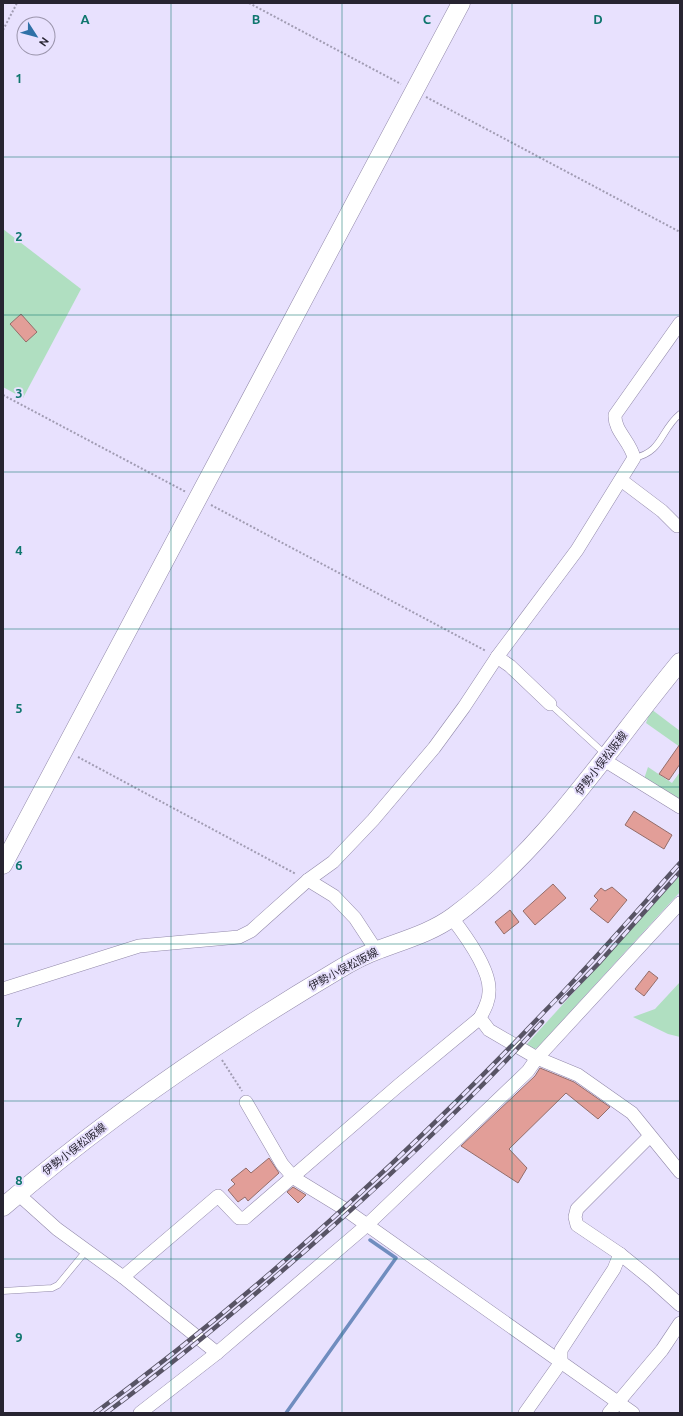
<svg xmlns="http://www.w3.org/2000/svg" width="683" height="1416" font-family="Ubuntu,'Noto Sans JP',sans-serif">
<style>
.green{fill:#b0dfc1}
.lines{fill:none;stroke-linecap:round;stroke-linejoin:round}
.stream{stroke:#708dbf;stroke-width:3.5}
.building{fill:#e29e98;stroke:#936d6a}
.lane-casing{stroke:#9289aa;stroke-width:7}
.street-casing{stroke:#9289aa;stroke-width:14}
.secondary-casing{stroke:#9289aa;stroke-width:19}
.path{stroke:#a19cb3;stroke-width:2;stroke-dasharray:2 2;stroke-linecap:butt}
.lane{stroke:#fff;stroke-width:6}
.street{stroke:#fff;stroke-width:13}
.secondary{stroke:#fff;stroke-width:18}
.rail-casing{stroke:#585465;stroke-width:4.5}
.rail{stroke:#e8e1fe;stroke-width:3;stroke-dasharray:9;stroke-linecap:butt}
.grid{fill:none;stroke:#0f766e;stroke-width:1;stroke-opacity:0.55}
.labels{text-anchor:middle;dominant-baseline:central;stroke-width:4;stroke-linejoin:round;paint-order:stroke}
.street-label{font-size:11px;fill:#272431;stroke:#e8e1fe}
.grid-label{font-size:13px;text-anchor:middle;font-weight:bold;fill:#0f766e;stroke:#e8e1fe;stroke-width:4;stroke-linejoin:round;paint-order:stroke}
</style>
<rect width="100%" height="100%" fill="#e8e1fe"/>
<g class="green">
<polygon points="3,229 81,289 23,398 3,387"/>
<polygon points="651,709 680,731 680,747 646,723"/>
<polygon points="648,767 672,783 680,772 680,800 644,779"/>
<polygon points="680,875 680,892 539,1046 535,1049 526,1045"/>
<polygon points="680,982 680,1037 668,1034 633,1017 655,1009"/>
</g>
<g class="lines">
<polyline class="stream" points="286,1413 396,1258 370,1240"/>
</g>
<g class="building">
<polygon points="21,314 37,332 26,342 10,324"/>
<polygon points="680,744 680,764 669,780 659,774"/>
<polygon points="634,811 672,835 664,849 625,825"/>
<polygon points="553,884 566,898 535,925 523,911"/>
<polygon points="612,887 627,900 608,923 590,909 598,900 594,896 601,888 605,891"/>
<polygon points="510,910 519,922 504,934 495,922"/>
<polygon points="649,971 658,978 644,996 635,989"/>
<polygon points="540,1068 574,1082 610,1107 598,1119 566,1093 509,1149 527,1168 518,1183 461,1146 535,1076"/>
<polygon points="269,1158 279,1173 248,1201 245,1197 238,1202 228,1190 235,1184 231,1180 246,1168 251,1173"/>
<polygon points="293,1187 306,1195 298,1203 287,1192"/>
</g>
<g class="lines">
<defs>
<g id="lane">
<path d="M 634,458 C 663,452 660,430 680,414"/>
<polyline points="550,704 605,754"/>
<polyline points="3,1291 52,1288 58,1285 86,1251"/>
</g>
<g id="street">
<polyline points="621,480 662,511 677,526"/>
<polyline points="497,657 510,666 550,704"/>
<polyline points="604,760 680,807"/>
<polyline points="308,880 334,896 355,918 376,950"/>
<path d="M 452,918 C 465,935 491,970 489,992 C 489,1002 484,1010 480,1018 L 489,1030 L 537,1058 L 578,1075 L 632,1113 L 680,1172"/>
<path d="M 3,989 L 139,946 L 239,937 L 251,931 L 308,880 L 333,862 L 373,820 L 434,748 L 464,707 L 497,657 L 577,550 L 634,458 C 631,442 614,431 615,415 L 680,323"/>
<polyline points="246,1102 282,1164 294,1178 343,1208 633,1413"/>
<polyline points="18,1194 57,1229 123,1277 217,1353"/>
<polyline points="620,1254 577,1225 575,1217 577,1209 650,1136"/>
<polyline points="123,1277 218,1196 239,1218 245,1218 399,1085 480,1018"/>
<polyline points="140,1413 217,1353 367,1225 528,1071 537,1058 680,903"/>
<polyline points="525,1413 561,1362 561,1350 614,1269 620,1254 651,1279 680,1305"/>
<polyline points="609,1413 662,1350 680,1323"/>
</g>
<g id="secondary">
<polyline points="3,865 461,3"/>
<path d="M 3,1207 C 107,1117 220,1040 338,970 C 351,962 364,955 378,950 C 404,940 431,933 454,916 C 546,848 608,749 680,662"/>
</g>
</defs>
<use href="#lane" class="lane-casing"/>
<use href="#street" class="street-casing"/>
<use href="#secondary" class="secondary-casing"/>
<g class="path">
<polyline points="249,3 401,84"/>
<polyline points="3,30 17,3"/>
<polyline points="426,97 680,232"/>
<polyline points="3,395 186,492"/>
<polyline points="211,505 486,651"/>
<polyline points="78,757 296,874"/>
<polyline points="222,1060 242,1091"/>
</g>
<use href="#lane" class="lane"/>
<use href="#street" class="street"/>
<use href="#secondary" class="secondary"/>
<defs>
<g id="rail">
<polyline points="561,1002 598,964 680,872"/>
<path d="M 95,1413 C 256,1294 406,1157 544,1012 C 591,964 635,913 680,863"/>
<path d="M 106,1413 C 175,1362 241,1307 305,1251 C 388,1178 468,1104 542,1022"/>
</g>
</defs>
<use href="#rail" class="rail-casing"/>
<use href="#rail" class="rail"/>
</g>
<path class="grid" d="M 171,3 L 171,1413M 342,3 L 342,1413M 512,3 L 512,1413M 3,157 L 680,157M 3,315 L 680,315M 3,472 L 680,472M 3,629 L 680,629M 3,787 L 680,787M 3,944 L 680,944M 3,1101 L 680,1101M 3,1259 L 680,1259"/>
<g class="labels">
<g class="street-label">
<text transform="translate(601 763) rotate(-52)">伊勢小俣松阪線</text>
<text transform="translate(343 969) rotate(-28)">伊勢小俣松阪線</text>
<text transform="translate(74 1149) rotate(-38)">伊勢小俣松阪線</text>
</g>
</g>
<g class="grid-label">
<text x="85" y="24">A</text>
<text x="256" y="24">B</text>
<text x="427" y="24">C</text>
<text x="598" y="24">D</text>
<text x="19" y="83">1</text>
<text x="19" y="241">2</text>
<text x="19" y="398">3</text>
<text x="19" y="555">4</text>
<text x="19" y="713">5</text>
<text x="19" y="870">6</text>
<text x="19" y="1027">7</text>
<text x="19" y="1185">8</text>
<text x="19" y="1342">9</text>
</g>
<rect width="683" height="1416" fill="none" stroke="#272431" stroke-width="8"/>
<g transform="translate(36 36) rotate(126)"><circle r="19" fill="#e8e1fe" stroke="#9b95ac"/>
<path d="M0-3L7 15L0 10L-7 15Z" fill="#2f71a7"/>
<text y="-6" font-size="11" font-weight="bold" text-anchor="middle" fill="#272431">N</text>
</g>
</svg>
